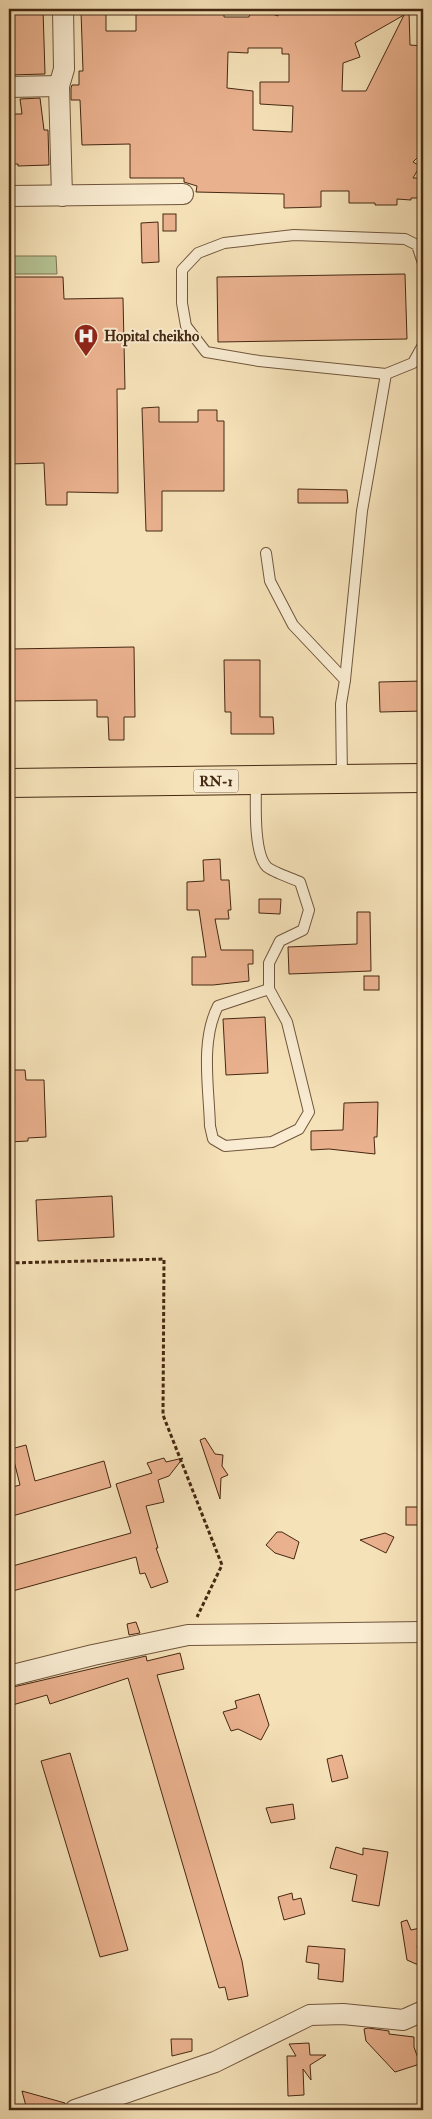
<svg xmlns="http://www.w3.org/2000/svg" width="432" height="2119" font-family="'IM FELL Double Pica',serif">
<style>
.green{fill:#b6c495;stroke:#7e7654}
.building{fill:#eab18e;stroke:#452812;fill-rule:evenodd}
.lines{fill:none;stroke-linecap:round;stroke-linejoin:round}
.service-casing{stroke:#71563c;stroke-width:12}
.minor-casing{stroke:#71563c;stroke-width:22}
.primary-casing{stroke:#452812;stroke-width:30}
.path{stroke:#452812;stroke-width:3;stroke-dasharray:4 2.5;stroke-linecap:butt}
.service{stroke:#f9ecd2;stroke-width:10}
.minor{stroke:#f9ecd2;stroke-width:20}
.primary{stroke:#f6e2b9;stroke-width:28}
.labels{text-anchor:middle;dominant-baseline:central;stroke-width:4;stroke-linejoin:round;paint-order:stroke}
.shield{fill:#f9ecd2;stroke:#7b634c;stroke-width:1}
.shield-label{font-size:14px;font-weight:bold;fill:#452812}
.poi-label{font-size:15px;font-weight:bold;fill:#452812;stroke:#f9ecd2;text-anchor:start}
</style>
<rect width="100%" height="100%" fill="#f6e2b9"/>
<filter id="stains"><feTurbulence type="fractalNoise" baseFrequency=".004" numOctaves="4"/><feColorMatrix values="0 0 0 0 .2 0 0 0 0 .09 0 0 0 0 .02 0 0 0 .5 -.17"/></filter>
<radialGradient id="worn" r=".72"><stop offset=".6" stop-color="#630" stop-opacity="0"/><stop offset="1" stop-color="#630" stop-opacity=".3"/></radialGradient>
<polygon class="green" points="9,256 56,256 57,274 9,274"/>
<g class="building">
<polygon points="9,9 43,9 45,74 9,75"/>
<path d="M 198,9 L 199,12 L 224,11 L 224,17 L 249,17 L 252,9 L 258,9 L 278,16 L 278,9 L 414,9 L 409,11 L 410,45 L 423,46 L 423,152 L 413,162 L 420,166 L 413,178 L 423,178 L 423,198 L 411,198 L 411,200 L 397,199 L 397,205 L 375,205 L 375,203 L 349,203 L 349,191 L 321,191 L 321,207 L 284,208 L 284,194 L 196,192 L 197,186 L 184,182 L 184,178 L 130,178 L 130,144 L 82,145 L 80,100 L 71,100 L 71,88 L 72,85 L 79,85 L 79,71 L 83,71 L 81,11 L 106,11 L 106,31 L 136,31 L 136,10 ZM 404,15 L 366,91 L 342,91 L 343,63 L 360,57 L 355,43 ZM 248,48 L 282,48 L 282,54 L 289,54 L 289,82 L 260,82 L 260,104 L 293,106 L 292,132 L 253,130 L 253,91 L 227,88 L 228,52 L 248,53 Z"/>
<polygon points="40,98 44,130 48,130 49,165 18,166 18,164 9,164 9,114 22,114 20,99"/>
<rect x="163" y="214" width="13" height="17"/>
<polygon points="158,222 159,262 142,263 141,223"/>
<polygon points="405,274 407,339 218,342 217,277"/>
<polygon points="9,277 63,277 64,299 123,298 125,389 117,389 118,493 67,492 67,505 46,505 44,463 9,464"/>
<polygon points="159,407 159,422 198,422 198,410 217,410 217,421 224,421 224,491 162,491 162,531 146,531 142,408"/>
<polygon points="298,489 347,490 348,503 298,503"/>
<polygon points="134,647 135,717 124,717 124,740 109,740 108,717 97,717 97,700 9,701 9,649"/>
<polygon points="224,660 260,660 260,717 273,717 274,734 231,734 231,712 225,712"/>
<polygon points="423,681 423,711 380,712 379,682"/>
<polygon points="220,859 221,880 229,880 231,910 228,910 229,919 215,919 221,950 253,950 253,964 248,964 249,981 213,985 192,985 192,957 206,957 199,910 187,910 187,882 204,881 203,860"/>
<polygon points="259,899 281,899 280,914 259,913"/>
<polygon points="357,912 370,912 371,971 289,974 288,947 357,944"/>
<rect x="364" y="976" width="15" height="14"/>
<polygon points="265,1017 268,1073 226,1075 223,1019"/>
<polygon points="9,1070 25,1070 26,1080 44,1080 46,1137 28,1138 28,1141 9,1142"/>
<polygon points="378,1102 377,1137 374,1137 375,1154 329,1149 311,1150 311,1131 343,1130 344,1103"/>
<polygon points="112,1196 114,1237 38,1241 36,1200"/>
<polygon points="205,1438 215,1454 223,1455 222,1466 228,1475 221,1478 220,1499 200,1440"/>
<polygon points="26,1445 35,1481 104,1461 111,1487 9,1517 9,1488 20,1485 11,1449"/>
<polygon points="164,1458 166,1462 183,1458 169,1476 158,1480 164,1502 146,1506 158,1548 156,1548 168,1582 151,1588 145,1573 140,1574 136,1557 9,1592 9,1567 131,1533 116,1484 152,1473 147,1463"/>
<rect x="406" y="1507" width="15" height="18"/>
<polygon points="277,1532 282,1532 299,1542 294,1559 275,1553 266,1545"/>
<polygon points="385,1533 394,1537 386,1553 360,1540"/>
<polygon points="136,1622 140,1633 129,1635 127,1624"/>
<polygon points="180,1653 184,1669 157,1675 242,1961 248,1996 228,2000 225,1987 219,1988 128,1678 50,1704 47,1695 9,1706 9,1688 146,1656 147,1661"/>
<polygon points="259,1694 269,1725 261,1740 238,1729 231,1731 223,1712 237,1708 235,1701"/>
<polygon points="70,1753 128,1950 100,1957 41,1761"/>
<polygon points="342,1755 348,1778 332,1782 327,1759"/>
<polygon points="293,1804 295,1819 271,1823 266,1808"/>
<polygon points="336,1847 363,1855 363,1848 388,1852 379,1906 352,1901 357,1875 330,1868"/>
<polygon points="292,1893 293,1900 301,1898 305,1914 284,1920 278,1897"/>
<polygon points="407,1920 411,1930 420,1928 423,1945 417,1946 423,1967 407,1960 401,1922"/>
<polygon points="308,1946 345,1949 343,1982 318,1979 319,1964 306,1962"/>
<polygon points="368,2028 389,2031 389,2034 414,2037 414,2047 420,2064 395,2072 366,2041 364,2029"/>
<polygon points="171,2039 192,2039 192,2051 172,2056"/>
<polygon points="309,2043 310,2055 326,2055 310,2065 311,2080 303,2069 304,2095 288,2096 287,2056 296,2056 289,2044"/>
<polygon points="22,2091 65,2103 63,2110 27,2110"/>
</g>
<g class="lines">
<defs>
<g id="service">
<polyline points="386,374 259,361 206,352 186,326 182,303 182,270 198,253 224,243 294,235 405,239 417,245 423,263"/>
<polyline points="266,553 270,581 293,625 345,680 341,704 342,778"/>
<polyline points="345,680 362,511 386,374 413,363 423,345"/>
<path d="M 256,781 C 256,801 253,853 267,867 C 273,872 291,878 300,882 L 309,910 L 303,930 L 280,941 L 269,963 L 269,989"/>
<path d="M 269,989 L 287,1022 L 309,1112 L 299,1129 L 272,1142 L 225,1146 L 213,1139 L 210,1126 C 209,1088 200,1041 218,1006 Z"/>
</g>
<g id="minor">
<polyline points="9,87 59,86"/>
<polyline points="9,196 183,194"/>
<polyline points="62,196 59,86 64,69 63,9"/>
<polyline points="9,1676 93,1655 188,1635 423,1632"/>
<polyline points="75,2110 215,2062 310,2015 343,2014 403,2020 423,2011"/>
</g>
<polyline id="primary" points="9,783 423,778"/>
</defs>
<use href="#service" class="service-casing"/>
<use href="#minor" class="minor-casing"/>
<use href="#primary" class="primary-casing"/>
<polyline class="path" points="9,1263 164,1259 163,1415 222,1565 197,1617"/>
<use href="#service" class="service"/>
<use href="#minor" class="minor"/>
<use href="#primary" class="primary"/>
</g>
<defs>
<symbol id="hospital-pin" viewBox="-11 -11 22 30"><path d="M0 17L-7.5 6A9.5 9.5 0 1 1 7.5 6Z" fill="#8f2418" stroke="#f9ecd2"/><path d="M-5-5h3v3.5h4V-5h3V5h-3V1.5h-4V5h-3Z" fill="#fff"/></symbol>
</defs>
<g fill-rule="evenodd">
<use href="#hospital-pin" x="72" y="322" width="28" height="38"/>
</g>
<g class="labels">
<rect class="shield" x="193.5" y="769.5" width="45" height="23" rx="4"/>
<g class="shield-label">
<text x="216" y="781">RN-1</text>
</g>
<g class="poi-label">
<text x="104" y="336">Hopital cheikho</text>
</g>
</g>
<rect width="432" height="2119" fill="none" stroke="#f6e2b9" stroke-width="30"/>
<rect x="10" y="10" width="412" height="2099" fill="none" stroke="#452812" stroke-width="2.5"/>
<rect x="15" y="15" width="402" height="2089" fill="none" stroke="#452812"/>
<rect width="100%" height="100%" filter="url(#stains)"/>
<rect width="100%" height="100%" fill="url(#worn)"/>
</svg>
